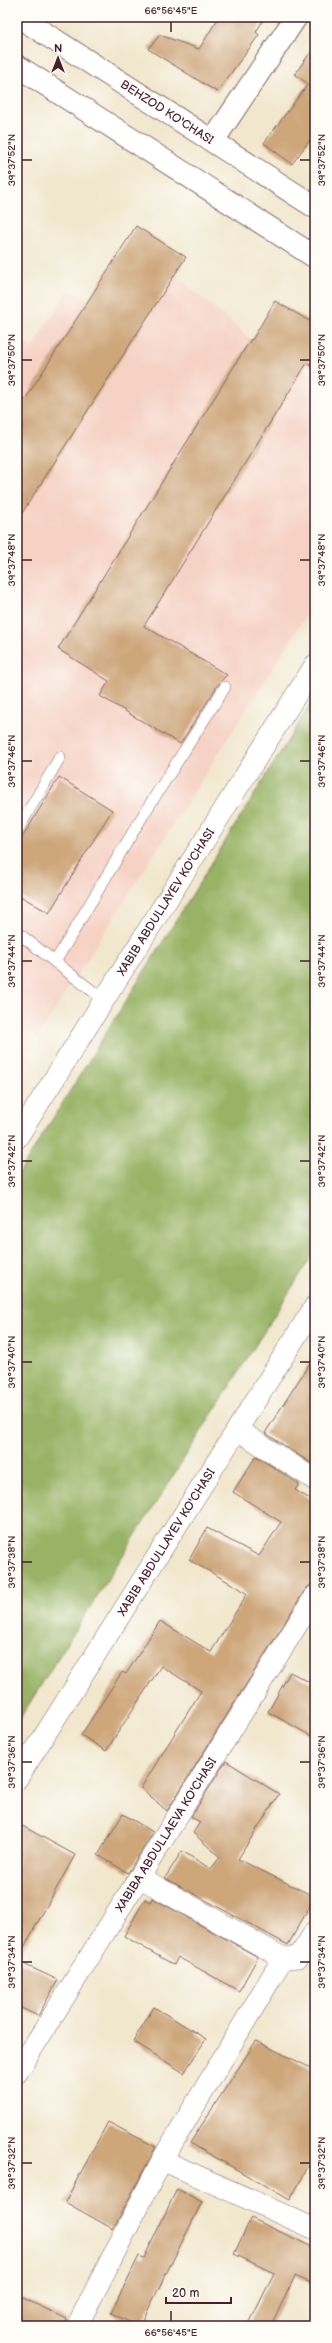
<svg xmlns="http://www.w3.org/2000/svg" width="332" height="2343" font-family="'Balsamiq Sans',sans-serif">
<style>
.built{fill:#f6d2c4}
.forest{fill:#98b365;stroke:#716948}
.building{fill:#cda67a}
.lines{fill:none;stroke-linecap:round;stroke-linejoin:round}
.service-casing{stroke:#846564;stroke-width:12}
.minor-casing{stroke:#846564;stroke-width:22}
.tertiary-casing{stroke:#846564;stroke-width:24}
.service{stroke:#fff;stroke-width:11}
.minor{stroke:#fff;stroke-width:21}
.tertiary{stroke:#fff;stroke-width:22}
.ticks{fill:none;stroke:#4a1f2b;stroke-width:1.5}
.labels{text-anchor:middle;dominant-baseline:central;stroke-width:3;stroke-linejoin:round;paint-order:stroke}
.street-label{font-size:12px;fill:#4a1f2b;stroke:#fdfcf7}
.neatline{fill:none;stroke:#4a1f2b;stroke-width:1.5}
.ticks-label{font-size:10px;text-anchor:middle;fill:#4a1f2b}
</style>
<rect width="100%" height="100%" fill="#fdfcf7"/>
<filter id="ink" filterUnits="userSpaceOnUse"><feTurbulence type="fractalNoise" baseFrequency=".025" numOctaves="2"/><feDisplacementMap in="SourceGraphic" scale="8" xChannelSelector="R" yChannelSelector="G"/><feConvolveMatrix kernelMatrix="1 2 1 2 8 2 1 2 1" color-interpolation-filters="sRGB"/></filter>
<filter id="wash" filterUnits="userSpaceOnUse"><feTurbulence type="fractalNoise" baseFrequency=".012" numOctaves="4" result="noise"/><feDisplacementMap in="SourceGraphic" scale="16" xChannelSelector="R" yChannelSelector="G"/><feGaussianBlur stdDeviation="0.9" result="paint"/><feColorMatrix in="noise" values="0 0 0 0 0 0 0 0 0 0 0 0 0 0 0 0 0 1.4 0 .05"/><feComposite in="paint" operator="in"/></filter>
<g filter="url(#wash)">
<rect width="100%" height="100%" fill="#f1e7cd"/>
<polygon class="built" points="136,226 186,257 175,275 251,339 315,377 315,602 17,1069 17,339 32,347 68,290 89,300"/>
<polygon class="forest" points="315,697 315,1251 17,1723 17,1176"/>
<g id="blocks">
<g class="building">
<polygon points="219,17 265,17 256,32 259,35 217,92 148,49 160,35 199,49"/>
<polygon points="315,46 315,133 292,164 264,143 308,84 295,74"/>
<polygon points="136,226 186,257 17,521 17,412"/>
<polygon points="275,301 315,324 315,368 307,363 144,626 227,675 219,683 180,744 100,696 109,681 58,649 251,339 252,340"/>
<polygon points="59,777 112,810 49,913 17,894 17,846"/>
<polygon points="315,1355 315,1457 311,1463 265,1433"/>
<polygon points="256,1456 299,1484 295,1490 315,1502 315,1580 305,1590 167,1811 141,1788 201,1691 161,1666 106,1751 81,1735 122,1672 126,1674 160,1621 211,1652 247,1594 239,1588 189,1560 207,1528 259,1556 281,1522 233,1492"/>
<polygon points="290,1672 315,1685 315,1738 268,1712"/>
<polygon points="226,1761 279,1794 238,1859 315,1897 288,1945 165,1878 182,1851 211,1869 220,1857 193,1833 200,1822 191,1817"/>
<polygon points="123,1814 153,1832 128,1873 98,1855"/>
<polygon points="17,1823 75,1855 17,1960"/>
<polygon points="152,1898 258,1957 239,1991 178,1957 174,1965 124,1936 145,1899 150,1902"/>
<polygon points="17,1961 58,1980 38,2016 17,2006"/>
<polygon points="154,2007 206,2039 184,2073 133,2041"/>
<polygon points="256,2041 315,2070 315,2154 290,2200 190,2143"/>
<polygon points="108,2122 156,2147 113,2229 65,2202"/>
<polygon points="177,2189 202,2202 140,2326 137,2326 111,2313 139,2256 144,2258"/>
<polygon points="251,2218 310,2246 309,2248 315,2251 315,2285 295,2276 271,2326 248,2326 274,2273 234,2254"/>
<polygon points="17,2295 67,2319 65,2326 17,2326"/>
</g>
</g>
</g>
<g filter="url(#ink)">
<use href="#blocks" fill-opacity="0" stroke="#846564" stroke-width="1"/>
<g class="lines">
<defs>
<g id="service">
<polyline points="17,831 60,757"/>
<polyline points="17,932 55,962"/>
<polyline points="104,1000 55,962 145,812 225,687"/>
</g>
<g id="minor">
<path id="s1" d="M 17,1138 L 315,665"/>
<polyline points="238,1430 315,1480"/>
<path id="s2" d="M 17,1779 L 315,1306"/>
<polyline points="139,1877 283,1958"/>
<path id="s3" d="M 17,2073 L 315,1596"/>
<polyline points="162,2160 315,2229"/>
<polyline points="77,2326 162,2160 283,1958 299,1957 315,1931"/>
</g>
<g id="tertiary">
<path id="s4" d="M 19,17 L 315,207"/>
<polyline points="17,66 315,257"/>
<polyline points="213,141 296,17"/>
</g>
</defs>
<use href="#service" class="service-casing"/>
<use href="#minor" class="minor-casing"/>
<use href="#tertiary" class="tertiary-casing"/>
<use href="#service" class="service"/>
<use href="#minor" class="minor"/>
<use href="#tertiary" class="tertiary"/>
</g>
</g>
<path class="ticks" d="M 171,22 L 171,32M 22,160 L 32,160M 300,160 L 310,160M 22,360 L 32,360M 300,360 L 310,360M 22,560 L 32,560M 300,560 L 310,560M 22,761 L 32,761M 300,761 L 310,761M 22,961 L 32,961M 300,961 L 310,961M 22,1161 L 32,1161M 300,1161 L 310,1161M 22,1362 L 32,1362M 300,1362 L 310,1362M 22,1562 L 32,1562M 300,1562 L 310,1562M 22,1762 L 32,1762M 300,1762 L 310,1762M 22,1962 L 32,1962M 300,1962 L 310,1962M 22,2163 L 32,2163M 300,2163 L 310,2163M 171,2311 L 171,2321"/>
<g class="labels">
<g class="street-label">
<text stroke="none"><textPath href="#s4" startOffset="176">BEHZOD KO'CHASI</textPath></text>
<text stroke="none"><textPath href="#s1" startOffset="279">XABIB ABDULLAYEV KO'CHASI</textPath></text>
<text stroke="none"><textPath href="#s2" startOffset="280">XABIB ABDULLAYEV KO'CHASI</textPath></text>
<text stroke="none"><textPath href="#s3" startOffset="281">XABIBA ABDULLAEVA KO'CHASI</textPath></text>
</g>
</g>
<rect width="332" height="2343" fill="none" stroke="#fdfcf7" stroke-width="44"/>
<g transform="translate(58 58)" stroke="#fdfcf7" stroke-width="3" paint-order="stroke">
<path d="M0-3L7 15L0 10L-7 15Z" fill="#4a1f2b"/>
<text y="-6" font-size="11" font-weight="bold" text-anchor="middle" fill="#4a1f2b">N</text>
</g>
<path d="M166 2297v6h65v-6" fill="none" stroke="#4a1f2b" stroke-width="2"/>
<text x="172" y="2297" font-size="12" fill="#4a1f2b" stroke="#fdfcf7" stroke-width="3" paint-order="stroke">20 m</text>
<rect x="22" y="22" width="288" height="2299" class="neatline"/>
<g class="ticks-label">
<text x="171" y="14">66°56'45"E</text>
<text transform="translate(11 160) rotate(-90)" y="4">39°37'52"N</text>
<text transform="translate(321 160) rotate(-90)" y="4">39°37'52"N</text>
<text transform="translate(11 360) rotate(-90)" y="4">39°37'50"N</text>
<text transform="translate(321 360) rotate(-90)" y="4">39°37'50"N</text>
<text transform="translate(11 560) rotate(-90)" y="4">39°37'48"N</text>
<text transform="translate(321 560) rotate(-90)" y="4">39°37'48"N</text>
<text transform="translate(11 761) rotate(-90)" y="4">39°37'46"N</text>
<text transform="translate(321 761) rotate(-90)" y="4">39°37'46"N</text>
<text transform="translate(11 961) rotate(-90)" y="4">39°37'44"N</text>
<text transform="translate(321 961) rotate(-90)" y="4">39°37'44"N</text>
<text transform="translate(11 1161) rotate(-90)" y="4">39°37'42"N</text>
<text transform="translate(321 1161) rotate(-90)" y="4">39°37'42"N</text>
<text transform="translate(11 1362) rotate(-90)" y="4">39°37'40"N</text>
<text transform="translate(321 1362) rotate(-90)" y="4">39°37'40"N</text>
<text transform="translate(11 1562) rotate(-90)" y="4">39°37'38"N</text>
<text transform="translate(321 1562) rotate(-90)" y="4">39°37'38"N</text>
<text transform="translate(11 1762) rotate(-90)" y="4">39°37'36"N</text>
<text transform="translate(321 1762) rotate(-90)" y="4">39°37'36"N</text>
<text transform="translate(11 1962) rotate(-90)" y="4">39°37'34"N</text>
<text transform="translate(321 1962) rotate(-90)" y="4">39°37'34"N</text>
<text transform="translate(11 2163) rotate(-90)" y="4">39°37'32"N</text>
<text transform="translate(321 2163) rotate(-90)" y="4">39°37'32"N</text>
<text x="171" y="2336">66°56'45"E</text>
</g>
</svg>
